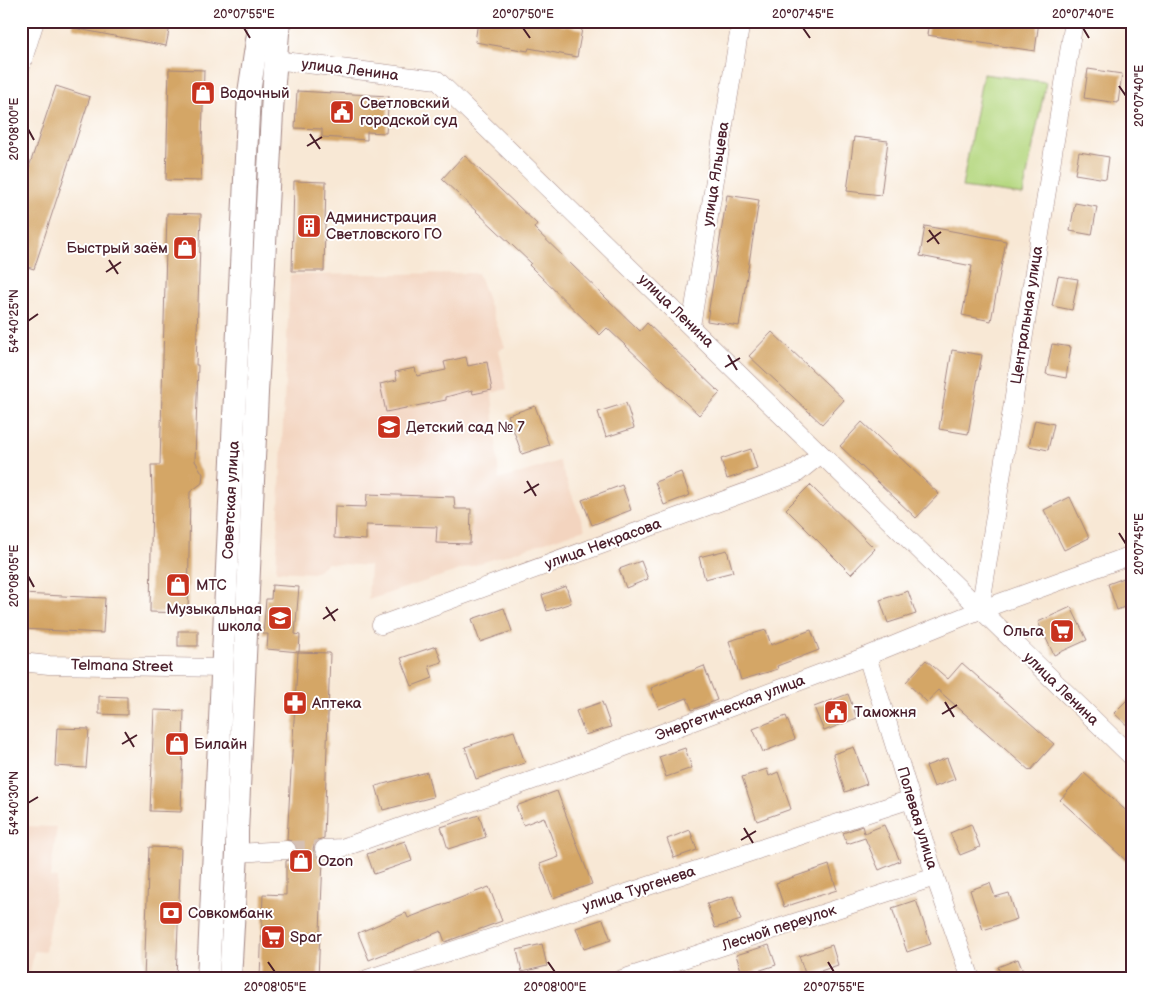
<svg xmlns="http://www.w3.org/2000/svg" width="1153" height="1000" font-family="'Balsamiq Sans',sans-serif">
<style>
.built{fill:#f3d4bf}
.green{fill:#b6d881;stroke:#807c56}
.building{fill:#d4a666}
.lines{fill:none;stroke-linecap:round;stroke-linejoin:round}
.minor-tunnel{stroke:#d5c0b3;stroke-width:18;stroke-dasharray:18 9;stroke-linecap:butt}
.minor-casing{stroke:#a18480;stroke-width:19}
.major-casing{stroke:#a18480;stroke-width:24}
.minor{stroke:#fff;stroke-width:18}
.major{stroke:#fff;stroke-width:22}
.ticks{fill:none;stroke:#4a1f2b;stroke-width:2}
.labels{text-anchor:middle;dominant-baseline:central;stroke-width:4;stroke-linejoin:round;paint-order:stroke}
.street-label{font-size:15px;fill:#4a1f2b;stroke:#fff}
.poi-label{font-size:15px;fill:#4a1f2b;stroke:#fff;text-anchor:start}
.neatline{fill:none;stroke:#4a1f2b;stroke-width:2}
.ticks-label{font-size:12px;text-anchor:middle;fill:#4a1f2b}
</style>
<rect width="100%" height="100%" fill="#fff"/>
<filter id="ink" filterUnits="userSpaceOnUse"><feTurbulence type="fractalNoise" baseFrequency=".02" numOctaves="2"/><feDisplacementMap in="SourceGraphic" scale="10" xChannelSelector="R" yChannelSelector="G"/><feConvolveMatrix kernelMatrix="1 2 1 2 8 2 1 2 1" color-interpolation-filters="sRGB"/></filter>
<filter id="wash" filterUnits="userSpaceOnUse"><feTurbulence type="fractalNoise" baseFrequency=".0096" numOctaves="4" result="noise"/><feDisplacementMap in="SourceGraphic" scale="20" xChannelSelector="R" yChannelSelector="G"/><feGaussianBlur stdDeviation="1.12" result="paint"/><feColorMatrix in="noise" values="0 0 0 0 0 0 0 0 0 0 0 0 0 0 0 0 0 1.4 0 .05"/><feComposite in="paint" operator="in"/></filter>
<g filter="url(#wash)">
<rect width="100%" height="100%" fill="#f8e8d5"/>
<g class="built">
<polygon points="478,273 505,347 499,350 507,389 492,393 499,480 559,461 585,529 368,600 370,566 328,563 313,573 276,571 290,275"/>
<polygon points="21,826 57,827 50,877 57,878 45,952 34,951 29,979 21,979"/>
</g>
<polygon class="green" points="983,74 1046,82 1023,195 962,187"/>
<g id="blocks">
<g class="building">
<polygon points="73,21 171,21 166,46 73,28"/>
<polygon points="478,21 559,21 559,25 582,29 577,57 529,48 528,51 475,42"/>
<polygon points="929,21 1039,21 1035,51 927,35"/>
<polygon points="169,69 204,70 201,181 166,180"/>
<polygon points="1088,69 1122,74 1118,103 1084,98"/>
<polygon points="56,86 90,97 34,269 21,265 21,191"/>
<polygon points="297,91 389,96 386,133 367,132 367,140 322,137 322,129 295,128"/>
<polygon points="854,137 888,141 881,195 847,191"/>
<polygon points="1079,152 1109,157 1106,179 1075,174"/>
<polygon points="464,155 537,224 534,228 640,331 647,323 720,393 699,415 607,328 600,335 529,265 531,263 442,179"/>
<polygon points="294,181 326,182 324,271 292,271"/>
<polygon points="727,195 759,200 739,326 707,321"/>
<polygon points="1075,203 1097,207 1092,235 1070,231"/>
<polygon points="167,213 201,214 196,365 198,365 195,461 203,474 202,483 190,492 188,613 150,612 152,491 151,465 160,465"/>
<polygon points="925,226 1006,241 991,321 962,315 972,266 920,256"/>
<polygon points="1058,276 1078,279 1072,310 1052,306"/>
<polygon points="772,332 844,400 822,424 749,356"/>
<polygon points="1052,344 1071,347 1066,378 1046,374"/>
<polygon points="952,350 982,355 968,434 939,429"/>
<polygon points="466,357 468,366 487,362 492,390 473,394 472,390 446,397 446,400 386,412 380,384 397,380 395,372 415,368 417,376 446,370 444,362"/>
<polygon points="626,403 634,428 606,437 598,412"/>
<polygon points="535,406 549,445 522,454 508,415"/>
<polygon points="1035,420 1054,424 1048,450 1029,446"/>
<polygon points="862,422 939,494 916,518 840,446"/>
<polygon points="751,449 757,469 727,479 721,459"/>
<polygon points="681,472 690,495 664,505 655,482"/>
<polygon points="622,485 631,510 592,525 582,500"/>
<polygon points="810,485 875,549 851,574 786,509"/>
<polygon points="367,494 454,497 455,509 471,509 470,544 436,543 437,527 366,525 366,540 334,538 335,506 366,507"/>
<polygon points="1070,497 1089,538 1064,550 1044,510"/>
<polygon points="727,550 733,572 705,579 699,557"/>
<polygon points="641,561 648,579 626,588 619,569"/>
<polygon points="1132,575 1132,604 1117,610 1108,584"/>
<polygon points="272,585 299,587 295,634 300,635 299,652 267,649 268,634 263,634 266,599 271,599"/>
<polygon points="566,586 571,603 547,611 542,595"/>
<polygon points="908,591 916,614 888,623 880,600"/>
<polygon points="21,594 105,598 103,633 21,629"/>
<polygon points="1071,607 1087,640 1054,655 1038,622"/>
<polygon points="504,608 512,631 480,642 472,619"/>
<polygon points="766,630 771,645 811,630 819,650 777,666 778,669 741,680 729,641"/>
<rect x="178" y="631" width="20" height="15"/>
<polygon points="436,646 442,662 429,666 433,678 412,686 401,658"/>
<polygon points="298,652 330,653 324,838 318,840 314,845 313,849 315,855 319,858 323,859 318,979 260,979 263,894 286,895 286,861 293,859 297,854 298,850 296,844 292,841 287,840"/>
<polygon points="926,660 948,679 962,663 1054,744 1030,771 938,690 927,702 906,682"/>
<polygon points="704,666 717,700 692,710 687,698 659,709 651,688"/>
<polygon points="848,694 857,718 824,731 814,707"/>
<polygon points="1132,695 1132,730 1114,713"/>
<polygon points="99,696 127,697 127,715 99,714"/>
<polygon points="602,702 611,727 585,735 576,711"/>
<polygon points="154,710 184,711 181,812 150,811"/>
<polygon points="786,716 795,739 763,752 753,729"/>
<polygon points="57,728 89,729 86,768 55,766"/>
<polygon points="514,731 525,763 476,779 465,747"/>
<polygon points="854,747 867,784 845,792 833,754"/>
<polygon points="685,748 692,768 666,777 659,757"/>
<polygon points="947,758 955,779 934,787 926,766"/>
<polygon points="767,769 769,776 778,772 791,809 757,821 742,777"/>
<polygon points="427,772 433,797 383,810 376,786"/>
<polygon points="1084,773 1132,816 1132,866 1060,800"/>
<polygon points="557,791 592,884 553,898 540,864 559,857 544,817 523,825 516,806"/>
<polygon points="479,815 486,837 448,849 441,827"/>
<polygon points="971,824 980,847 960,855 950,833"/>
<polygon points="884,825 900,861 879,870 865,838 847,844 843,833 862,826 864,833"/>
<polygon points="690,830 697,850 674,858 667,839"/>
<polygon points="405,841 412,861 374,874 367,854"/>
<polygon points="149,847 181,848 176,979 144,979"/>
<polygon points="829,865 837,890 784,907 776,883"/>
<polygon points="990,883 995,897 1009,893 1017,919 983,930 970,890"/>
<polygon points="489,887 502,921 445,942 441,931 369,960 358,933 406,913 408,918"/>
<polygon points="733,896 741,920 715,928 707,904"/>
<polygon points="916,900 931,944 907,952 892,908"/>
<polygon points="603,919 611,940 584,949 576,928"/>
<polygon points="542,944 547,966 522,972 517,950"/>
<polygon points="769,945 776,965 743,976 736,955"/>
<polygon points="832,945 838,965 806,976 799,956"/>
<polygon points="1018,959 1026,979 1002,979 998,967"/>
</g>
</g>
</g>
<g filter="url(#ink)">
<use href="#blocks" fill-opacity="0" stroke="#a18480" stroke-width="1"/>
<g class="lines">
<polyline class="minor-tunnel" points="287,850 324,849"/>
<defs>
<g id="minor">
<polyline points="275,60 437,80 1132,757"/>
<polyline points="21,66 35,21"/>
<polyline points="691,326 741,21"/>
<polyline points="980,610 1074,21"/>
<polyline points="381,625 796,474 821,454"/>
<polyline points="867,656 935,877 971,979"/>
<polyline points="21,662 49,665 223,668"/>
<polyline points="324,849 342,848 598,757 867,656 980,610 1132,555"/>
<polyline points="237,853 287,850"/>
<polyline points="367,979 911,799"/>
<polyline points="622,979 935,877"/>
</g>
<g id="major">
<polyline points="208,979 249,93 260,21"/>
<polyline points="230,979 237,853 237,832 257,393 273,94 279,21"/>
</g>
</defs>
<use href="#minor" class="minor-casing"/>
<use href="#major" class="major-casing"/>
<use href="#minor" class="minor"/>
<use href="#major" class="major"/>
</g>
</g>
<path class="ticks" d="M 244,28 L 250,38M 523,28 L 530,38M 803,28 L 810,38M 1083,28 L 1089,38M 1119,86 L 1126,96M 28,129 L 34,140M 310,134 L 320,149M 307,146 L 322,137M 929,230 L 939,244M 927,242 L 941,232M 109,260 L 118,274M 106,272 L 121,262M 28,321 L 38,314M 728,355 L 737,370M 725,367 L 740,358M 527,481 L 536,496M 524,493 L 539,484M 1119,533 L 1126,544M 28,576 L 34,587M 326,607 L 335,621M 323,619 L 338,609M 945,702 L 954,717M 942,714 L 957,705M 125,732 L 134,747M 122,744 L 137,735M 28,803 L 38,797M 744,828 L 753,843M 741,840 L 756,831M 268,962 L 275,972M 548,962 L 555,972M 828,962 L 834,972"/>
<defs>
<symbol id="shop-square" viewBox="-11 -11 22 22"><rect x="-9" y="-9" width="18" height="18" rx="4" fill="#c8321e" stroke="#fff"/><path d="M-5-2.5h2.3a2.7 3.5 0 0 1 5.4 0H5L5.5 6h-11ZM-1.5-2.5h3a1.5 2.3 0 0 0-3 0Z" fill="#fff"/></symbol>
<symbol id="civic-square" viewBox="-11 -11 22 22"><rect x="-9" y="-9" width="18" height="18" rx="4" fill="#c8321e" stroke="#fff"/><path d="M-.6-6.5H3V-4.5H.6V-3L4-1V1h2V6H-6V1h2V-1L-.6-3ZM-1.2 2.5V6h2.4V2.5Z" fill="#fff"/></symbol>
<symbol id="building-square" viewBox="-11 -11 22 22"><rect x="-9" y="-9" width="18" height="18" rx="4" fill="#c8321e" stroke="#fff"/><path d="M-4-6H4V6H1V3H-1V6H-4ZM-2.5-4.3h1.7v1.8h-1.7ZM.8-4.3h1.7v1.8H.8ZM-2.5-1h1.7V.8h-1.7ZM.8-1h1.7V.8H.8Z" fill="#fff"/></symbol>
<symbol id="school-square" viewBox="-11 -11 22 22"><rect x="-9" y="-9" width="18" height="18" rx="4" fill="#c8321e" stroke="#fff"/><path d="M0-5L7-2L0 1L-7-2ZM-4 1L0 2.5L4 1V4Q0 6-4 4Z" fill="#fff"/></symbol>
<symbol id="supermarket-square" viewBox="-11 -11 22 22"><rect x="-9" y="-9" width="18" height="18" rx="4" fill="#c8321e" stroke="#fff"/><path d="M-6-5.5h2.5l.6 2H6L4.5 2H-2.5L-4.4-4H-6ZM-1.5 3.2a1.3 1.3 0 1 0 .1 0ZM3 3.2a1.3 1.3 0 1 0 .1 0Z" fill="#fff"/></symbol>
<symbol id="pharmacy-square" viewBox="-11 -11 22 22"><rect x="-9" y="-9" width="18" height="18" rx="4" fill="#c8321e" stroke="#fff"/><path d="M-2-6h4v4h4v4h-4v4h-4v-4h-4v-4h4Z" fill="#fff"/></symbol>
<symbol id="bank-square" viewBox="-11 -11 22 22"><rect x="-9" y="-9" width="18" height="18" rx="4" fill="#c8321e" stroke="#fff"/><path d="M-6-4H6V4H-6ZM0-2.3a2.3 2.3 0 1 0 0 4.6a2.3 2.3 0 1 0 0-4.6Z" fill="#fff"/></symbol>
</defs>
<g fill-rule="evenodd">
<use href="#shop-square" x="189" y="79" width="28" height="28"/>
<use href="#civic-square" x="328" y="98" width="28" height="28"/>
<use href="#building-square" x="295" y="212" width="28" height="28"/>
<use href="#shop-square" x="171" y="234" width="28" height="28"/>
<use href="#school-square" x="375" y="413" width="28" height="28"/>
<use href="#shop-square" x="164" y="571" width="28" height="28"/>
<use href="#school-square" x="266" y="604" width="28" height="28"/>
<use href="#supermarket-square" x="1048" y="617" width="28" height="28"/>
<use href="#pharmacy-square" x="281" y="689" width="28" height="28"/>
<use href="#civic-square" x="822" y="698" width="28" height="28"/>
<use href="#shop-square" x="163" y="730" width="28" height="28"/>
<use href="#shop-square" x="287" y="847" width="28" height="28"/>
<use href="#bank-square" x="157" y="899" width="28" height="28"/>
<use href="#supermarket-square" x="259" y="923" width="28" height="28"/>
</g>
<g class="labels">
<g class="street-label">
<text transform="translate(350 70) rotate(7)">улица Ленина</text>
<text transform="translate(716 174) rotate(-81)">улица Яльцева</text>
<text transform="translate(676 311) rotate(44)">улица Ленина</text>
<text transform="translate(1027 315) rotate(-81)">Центральная улица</text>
<text transform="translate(231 500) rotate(-87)">Советская улица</text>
<text transform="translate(603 544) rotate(-20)">улица Некрасова</text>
<text transform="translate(122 666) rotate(1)">Telmana Street</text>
<text transform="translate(1061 689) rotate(44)">улица Ленина</text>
<text transform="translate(730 708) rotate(-21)">Энергетическая улица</text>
<text transform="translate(917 818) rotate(73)">Полевая улица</text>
<text transform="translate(639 889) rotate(-18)">улица Тургенева</text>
<text transform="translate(779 928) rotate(-18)">Лесной переулок</text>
</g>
<g class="poi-label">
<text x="220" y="93">Водочный</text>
<text x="360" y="103">Светловский<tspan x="360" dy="17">городской суд</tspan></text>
<text x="326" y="217">Администрация<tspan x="326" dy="17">Светловского ГО</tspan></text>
<text x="168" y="248" text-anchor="end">Быстрый заём</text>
<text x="406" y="427">Детский сад № 7</text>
<text x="196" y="585">МТС</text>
<text x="262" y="609" text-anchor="end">Музыкальная<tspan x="262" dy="17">школа</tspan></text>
<text x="1044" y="631" text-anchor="end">Ольга</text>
<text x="312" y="703">Аптека</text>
<text x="854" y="712">Таможня</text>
<text x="194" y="744">Билайн</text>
<text x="318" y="861">Ozon</text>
<text x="188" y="913">Совкомбанк</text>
<text x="290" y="937">Spar</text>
</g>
</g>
<rect width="1153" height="1000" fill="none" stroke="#fff" stroke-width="55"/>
<rect x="28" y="28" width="1098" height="944" class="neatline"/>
<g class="ticks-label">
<text x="244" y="18">20°07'55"E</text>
<text x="523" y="18">20°07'50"E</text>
<text x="803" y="18">20°07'45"E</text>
<text x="1083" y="18">20°07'40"E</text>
<text transform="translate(1139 96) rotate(-90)" y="4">20°07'40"E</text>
<text transform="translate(14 129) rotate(-90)" y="4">20°08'00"E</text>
<text transform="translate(14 321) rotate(-90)" y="4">54°40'25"N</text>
<text transform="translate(1139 544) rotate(-90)" y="4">20°07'45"E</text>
<text transform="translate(14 576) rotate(-90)" y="4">20°08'05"E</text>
<text transform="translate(14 803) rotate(-90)" y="4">54°40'30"N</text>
<text x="275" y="991">20°08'05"E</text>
<text x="555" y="991">20°08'00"E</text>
<text x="834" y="991">20°07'55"E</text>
</g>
</svg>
